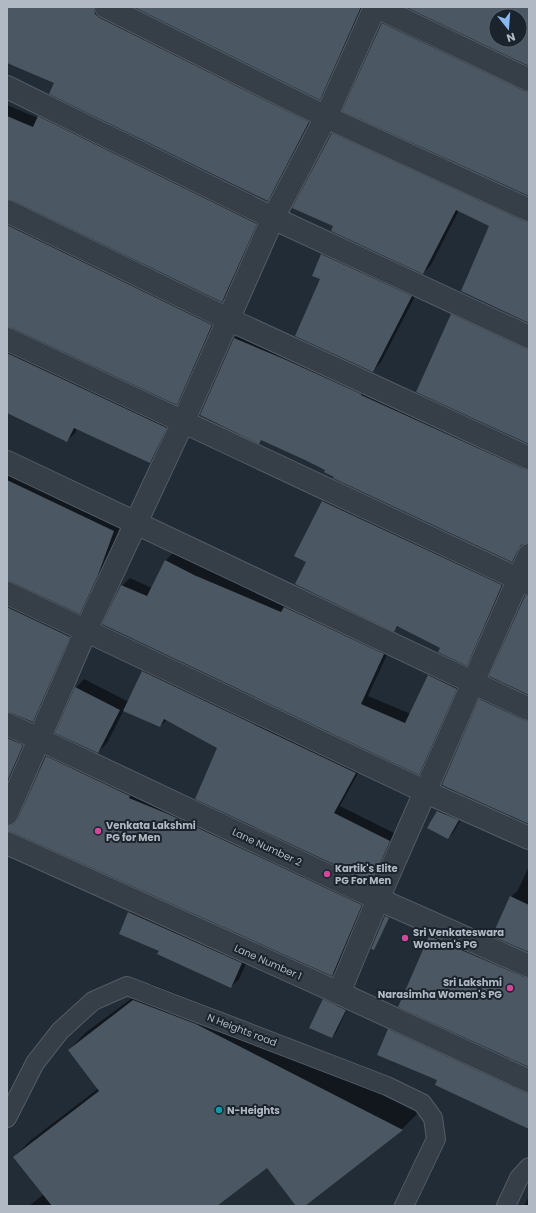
<svg xmlns="http://www.w3.org/2000/svg" width="536" height="1213" font-family="Poppins,sans-serif">
<style>
.shadow{fill:#0007}
.building{fill:#4b5762;fill-rule:evenodd}
.lines{fill:none;stroke-linecap:round;stroke-linejoin:round}
.lane-casing{stroke:#535c65;stroke-width:20}
.street-casing{stroke:#535c65;stroke-width:24}
.lane{stroke:#363e47;stroke-width:18}
.street{stroke:#363e47;stroke-width:22}
.hotel-dot{fill:#d1479c;stroke:#1b232c;stroke-width:1.5}
.culture-dot{fill:#0f9aa8;stroke:#1b232c;stroke-width:1.5}
.labels{text-anchor:middle;dominant-baseline:central;stroke-width:4;stroke-linejoin:round;paint-order:stroke}
.poi-label{font-size:10px;font-weight:bold;fill:#b0b9c4;stroke:#1b232c;text-anchor:start}
.street-label{font-size:10px;fill:#b0b9c4;stroke:#1b232c}
</style>
<rect width="100%" height="100%" fill="#222c37"/>
<g class="shadow">
<polygon points="7,7 105,7 316,115 275,193 267,200 55,82 9,63 7,66"/>
<polygon points="195,7 365,7 327,91 320,99"/>
<polygon points="390,16 529,83 529,195 382,24"/>
<polygon points="7,105 38,118 47,109 264,216 230,293 222,301 13,199 7,198"/>
<polygon points="340,126 529,213 529,269 491,226 459,210 431,265 423,273 334,226 332,134"/>
<polygon points="7,213 219,317 184,396 177,404 7,326"/>
<polygon points="331,246 420,287 381,362 373,371 322,279 322,255"/>
<polygon points="459,307 529,340 529,443 451,315"/>
<polygon points="242,331 529,461 529,542 524,543 520,553 512,561 335,477 326,469 262,439 259,442 235,338"/>
<polygon points="7,341 173,420 157,454 150,462 77,428 75,433 67,441 7,412"/>
<polygon points="7,469 121,524 105,566 87,605 80,613 12,581 7,580"/>
<polygon points="330,494 509,578 474,657 467,665 441,648 399,626 394,630 308,561 296,555 323,501"/>
<polygon points="173,553 202,567 288,604 391,646 368,696 411,714 429,676 437,667 464,680 427,766 419,774 122,586 130,578 152,588 165,561"/>
<polygon points="7,595 77,629 40,713 33,721 7,711"/>
<polygon points="150,665 362,766 340,806 396,834 378,874 372,881 219,748 167,720 160,726 124,710 107,743 98,752 76,688 84,679 129,702 143,671"/>
<polygon points="488,692 529,712 529,823 480,700"/>
<polygon points="7,726 30,738 7,791"/>
<polygon points="54,749 369,897 340,967 332,975 7,830 7,816 16,819 20,818 46,757"/>
<polygon points="442,807 463,816 453,833 448,838 428,827 438,811"/>
<polygon points="529,866 529,951 511,897 518,890"/>
<polygon points="137,904 250,955 239,979 231,987 160,951 120,933 129,912"/>
<polygon points="438,928 529,969 529,1066 399,1006 430,936"/>
<polygon points="151,984 213,1008 418,1113 402,1129 304,1206 297,1206 267,1166 215,1206 29,1206 44,1194 14,1157 31,1140 99,1088 69,1050 85,1033"/>
<polygon points="328,995 349,1005 336,1033 332,1037 323,1000"/>
<polygon points="396,1022 529,1084 529,1127 438,1080 389,1030"/>
<polygon points="529,1196 529,1206 524,1206"/>
</g>
<g class="building">
<polygon points="7,7 94,7 95,14 100,18 309,122 268,201 49,94 54,83 7,63"/>
<polygon points="134,7 361,7 320,100"/>
<path d="M 406,7 L 529,7 L 529,66 ZM 496,16 L 520,16 L 520,40 L 496,40 Z"/>
<polygon points="382,23 524,91 529,92 529,196 342,111"/>
<polygon points="7,116 33,127 38,116 257,224 222,302 12,200 7,199"/>
<polygon points="332,133 524,221 529,222 529,323 461,291 489,226 456,210 423,274 331,231 333,226 292,208"/>
<polygon points="7,225 212,325 177,405 12,328 7,327"/>
<polygon points="321,254 412,296 373,372 295,336 320,279 312,276"/>
<polygon points="451,314 524,348 529,349 529,444 416,392"/>
<polygon points="234,338 284,359 361,394 361,395 524,469 529,470 529,543 521,545 518,550 512,562 333,478 334,477 324,472 325,470 305,460 261,440 259,444 200,415"/>
<polygon points="7,353 167,428 150,463 74,428 67,442 7,413"/>
<polygon points="7,480 114,531 98,575 80,614 12,582 7,581"/>
<polygon points="322,501 502,585 467,666 438,652 440,648 397,626 394,632 295,584 306,562 294,556"/>
<polygon points="165,560 194,575 281,612 284,607 384,654 361,704 405,723 428,675 457,689 419,775 102,624 121,585 147,596"/>
<polygon points="525,596 529,596 529,695 489,676"/>
<polygon points="7,607 70,637 33,722 12,713 7,712"/>
<polygon points="142,671 356,773 334,813 390,841 372,882 195,799 217,748 164,719 160,727 123,711"/>
<polygon points="75,687 120,710 98,753 55,733"/>
<polygon points="479,699 524,720 529,721 529,824 442,785"/>
<polygon points="7,738 23,745 7,782"/>
<polygon points="46,756 130,796 129,798 168,814 362,905 332,976 12,832 7,831 7,826 14,824 18,819"/>
<polygon points="437,811 459,820 448,839 427,828"/>
<polygon points="510,896 529,905 529,952 492,936"/>
<polygon points="128,912 242,963 231,988 157,954 159,951 119,934"/>
<polygon points="385,916 389,918 374,950 371,949"/>
<polygon points="429,936 524,977 529,978 529,1067 398,1007"/>
<polygon points="323,999 346,1010 332,1038 309,1028"/>
<polygon points="133,1000 196,1024 403,1130 305,1206 296,1206 267,1168 217,1206 52,1206 13,1157 99,1091 68,1050"/>
<polygon points="388,1029 524,1092 529,1093 529,1129 435,1085 437,1080 377,1055"/>
</g>
<g class="lines">
<defs>
<g id="lane">
<polyline points="7,1118 35,1063 60,1031 93,1001 127,986 387,1086 422,1103 433,1118 436,1139 404,1206"/>
<polyline points="506,1206 519,1178 529,1167"/>
</g>
<g id="street">
<polyline points="106,7 326,117 529,210"/>
<polyline points="377,7 529,80"/>
<polyline points="7,87 273,218 529,337"/>
<polyline points="7,211 228,319 529,458"/>
<polyline points="7,339 529,584"/>
<polyline points="7,462 529,709"/>
<polyline points="7,593 426,792 529,838"/>
<polyline points="7,724 378,899 529,966"/>
<polyline points="7,814 86,630 183,422 273,218 326,117 375,7"/>
<polyline points="7,843 339,993 529,1081"/>
<polyline points="339,993 378,899 529,555"/>
</g>
</defs>
<use href="#lane" class="lane-casing"/>
<use href="#street" class="street-casing"/>
<use href="#lane" class="lane"/>
<use href="#street" class="street"/>
</g>
<g class="hotel-dot">
<circle cx="98" cy="831" r="4"/>
<circle cx="327" cy="874" r="4"/>
<circle cx="405" cy="938" r="4"/>
<circle cx="510" cy="988" r="4"/>
</g>
<circle class="culture-dot" cx="219" cy="1110" r="4"/>
<g class="labels">
<g class="poi-label">
<text x="106" y="825">Venkata Lakshmi<tspan x="106" dy="12">PG for Men</tspan></text>
<text x="335" y="868">Kartik's Elite<tspan x="335" dy="12">PG For Men</tspan></text>
<text x="413" y="932">Sri Venkateswara<tspan x="413" dy="12">Women's PG</tspan></text>
<text x="502" y="982" text-anchor="end">Sri Lakshmi<tspan x="502" dy="12">Narasimha Women's PG</tspan></text>
<text x="227" y="1110">N-Heights</text>
</g>
<g class="street-label">
<text transform="translate(267 847) rotate(25)">Lane Number 2</text>
<text transform="translate(268 962) rotate(24)">Lane Number 1</text>
<text transform="translate(242 1030) rotate(21)">N Heights road</text>
</g>
</g>
<rect width="536" height="1213" fill="none" stroke="#b0b9c4" stroke-width="16"/>
<g transform="translate(508 28) rotate(163)"><circle r="19" fill="#1b232c" stroke="#575f69"/>
<path d="M0-3L7 15L0 10L-7 15Z" fill="#8ab7ef"/>
<text y="-6" font-size="11" font-weight="bold" text-anchor="middle" fill="#b0b9c4">N</text>
</g>
</svg>
